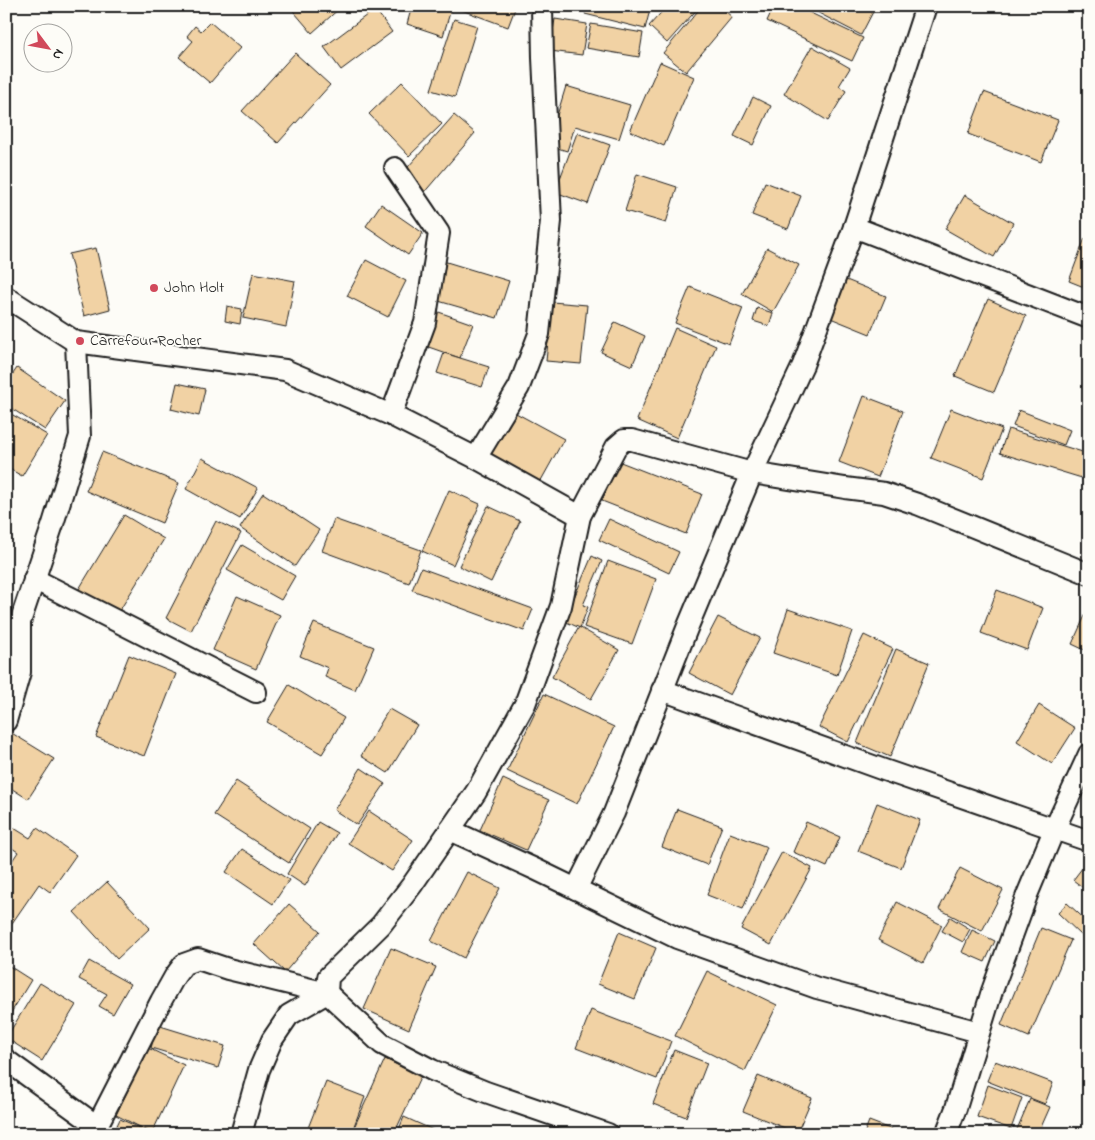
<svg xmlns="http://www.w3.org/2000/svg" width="1095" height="1140" font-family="'Indie Flower',sans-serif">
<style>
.building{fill:#f1d2a4;stroke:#1c1c1c}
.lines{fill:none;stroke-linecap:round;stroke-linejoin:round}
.minor-casing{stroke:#1c1c1c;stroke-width:24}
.minor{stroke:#fdfcf7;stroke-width:20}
.poi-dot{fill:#d1495b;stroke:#fdfcf7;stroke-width:2}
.labels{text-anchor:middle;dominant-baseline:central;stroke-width:4;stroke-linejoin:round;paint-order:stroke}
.poi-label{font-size:16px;fill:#1c1c1c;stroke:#fdfcf7;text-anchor:start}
</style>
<rect width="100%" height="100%" fill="#fdfcf7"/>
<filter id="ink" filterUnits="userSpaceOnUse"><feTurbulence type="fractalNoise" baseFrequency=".02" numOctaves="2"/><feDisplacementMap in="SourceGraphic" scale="10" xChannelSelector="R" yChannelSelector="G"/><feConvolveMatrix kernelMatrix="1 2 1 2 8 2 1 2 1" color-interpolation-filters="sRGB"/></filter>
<g filter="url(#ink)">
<g class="building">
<polygon points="289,6 341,6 341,7 312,33"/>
<polygon points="412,6 452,6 443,36 407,24"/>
<polygon points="460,6 516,6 508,27 459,9"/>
<polygon points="587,6 651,6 645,29 585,14"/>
<polygon points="667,6 700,6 667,43 649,26"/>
<polygon points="702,6 719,6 732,17 686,72 663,53"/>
<polygon points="774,6 796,6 863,38 852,61 767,21"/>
<polygon points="805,6 876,6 861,35"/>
<polygon points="375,9 392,32 341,70 324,47"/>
<polygon points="454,19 477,26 455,97 431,90"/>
<polygon points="555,19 587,24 582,55 550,51"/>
<polygon points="210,22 240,48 210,83 179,57 193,41 187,36 195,26 201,31"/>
<polygon points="591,24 643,33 639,57 586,48"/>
<polygon points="812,46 850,68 839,86 846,91 828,121 784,94"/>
<polygon points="295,53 330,85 278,143 242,111"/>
<polygon points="660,62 694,77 664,146 630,131"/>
<polygon points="402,82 442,124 409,156 369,114"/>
<polygon points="566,86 630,105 619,139 575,126 567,151 548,145"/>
<polygon points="984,92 1058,120 1041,162 968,134"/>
<polygon points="753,97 771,106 753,145 734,136"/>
<polygon points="454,115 475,133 422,195 400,176"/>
<polygon points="577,133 610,145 588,204 555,192"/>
<polygon points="637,174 677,187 666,223 625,211"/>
<polygon points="765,182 801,196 788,229 752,215"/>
<polygon points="965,195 1013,223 994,257 945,229"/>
<polygon points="381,204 423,233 408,255 366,226"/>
<polygon points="1085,238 1089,239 1089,289 1069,281"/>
<polygon points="96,248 110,309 84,316 69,254"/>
<polygon points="767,248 799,265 773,312 742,294"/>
<polygon points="366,260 406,281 388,317 347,296"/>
<polygon points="440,260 509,281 497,318 428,298"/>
<polygon points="253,273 295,281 286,327 243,318"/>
<polygon points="844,279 886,296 870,334 828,317"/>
<polygon points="690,287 743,308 729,344 675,323"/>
<polygon points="988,299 1026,316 994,392 955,376"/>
<polygon points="552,302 587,305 581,364 546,361"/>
<polygon points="227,306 242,309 240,324 225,321"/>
<polygon points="757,308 773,313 769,326 753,321"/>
<polygon points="433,310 473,324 460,358 420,344"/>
<polygon points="615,322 645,336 632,366 601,352"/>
<polygon points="675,328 716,346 677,438 637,420"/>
<polygon points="444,353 489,367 482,387 437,373"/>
<polygon points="17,368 65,401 45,430 6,405 6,384"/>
<polygon points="177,383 205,389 199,416 171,409"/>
<polygon points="864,396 903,411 878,477 839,462"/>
<polygon points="951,409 1002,429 983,478 931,458"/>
<polygon points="1019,410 1070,430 1064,445 1013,426"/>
<polygon points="6,411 47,435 22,476 6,467"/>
<polygon points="514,412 564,439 539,484 489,457"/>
<polygon points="1008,429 1089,454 1089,468 1085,479 1000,453"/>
<polygon points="102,452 179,483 162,523 86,491"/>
<polygon points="202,458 258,488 240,519 186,489"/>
<polygon points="618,461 702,494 686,534 602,501"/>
<polygon points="449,490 480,504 453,565 422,551"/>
<polygon points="263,493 319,530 295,566 240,528"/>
<polygon points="488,506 520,521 491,582 459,566"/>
<polygon points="124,515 164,539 115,618 76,594"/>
<polygon points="334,519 421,550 409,583 322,551"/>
<polygon points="609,519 679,552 669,573 599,540"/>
<polygon points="216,521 241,533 191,631 166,618"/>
<polygon points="242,545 295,576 281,600 227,570"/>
<polygon points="592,556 602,561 583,605 588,607 580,628 564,621"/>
<polygon points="608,561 656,579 632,644 584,627"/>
<polygon points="421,568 533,609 524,631 412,590"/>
<polygon points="997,590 1043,608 1027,650 981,633"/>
<polygon points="237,596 280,615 256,669 213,650"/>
<polygon points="1089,607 1089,652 1072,644"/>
<polygon points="788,609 852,631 837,675 773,653"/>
<polygon points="718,617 760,638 730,695 689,673"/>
<polygon points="314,623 374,647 355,690 325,677 328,668 300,656"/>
<polygon points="579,627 619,650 591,699 552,677"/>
<polygon points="864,635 893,649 848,742 819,727"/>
<polygon points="896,649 929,663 890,757 857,743"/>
<polygon points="129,655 176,674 144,756 96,737"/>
<polygon points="289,685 344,718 322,754 267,722"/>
<polygon points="544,694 614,727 577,804 507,771"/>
<polygon points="1039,705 1075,728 1052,764 1017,741"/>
<polygon points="389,709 417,725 388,773 361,756"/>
<polygon points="10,732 54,759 28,799 6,785 6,738"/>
<polygon points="361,768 385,784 357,825 334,810"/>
<polygon points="503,779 549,800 526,850 480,830"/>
<polygon points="236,781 310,829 289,863 214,815"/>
<polygon points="877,803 920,820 901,868 858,851"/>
<polygon points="677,809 722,826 707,865 662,847"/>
<polygon points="369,811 413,840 392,871 348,843"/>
<polygon points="318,822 337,833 305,886 287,874"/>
<polygon points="806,822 840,837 827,867 793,852"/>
<polygon points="6,823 30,838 37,828 76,855 50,892 39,884 8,929 6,928 6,870 18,852 6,844"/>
<polygon points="730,833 767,847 743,909 707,895"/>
<polygon points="242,849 289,880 273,904 226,872"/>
<polygon points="782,852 812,868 771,945 741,929"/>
<polygon points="1089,859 1089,892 1073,880"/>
<polygon points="960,868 1003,890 982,931 939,909"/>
<polygon points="467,872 500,888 464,958 431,941"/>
<polygon points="107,882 150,928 117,959 74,912"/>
<polygon points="897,902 942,925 923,963 878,940"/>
<polygon points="1067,903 1089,923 1089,929 1082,936 1058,913"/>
<polygon points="289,904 320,931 285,972 254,944"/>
<polygon points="950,917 970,929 963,942 942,931"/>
<polygon points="1041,928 1071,940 1029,1037 1001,1025"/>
<polygon points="972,930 995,941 985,962 962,952"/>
<polygon points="619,932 656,948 635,999 598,984"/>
<polygon points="391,948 436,967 409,1029 364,1009"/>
<polygon points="89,961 130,984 113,1014 99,1006 107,994 79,979"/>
<polygon points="6,964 31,980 6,1021"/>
<polygon points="707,971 777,1005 745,1071 675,1036"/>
<polygon points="40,983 76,1005 42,1061 6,1038"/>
<polygon points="591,1010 671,1041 657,1079 576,1048"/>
<polygon points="157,1025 225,1046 218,1068 151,1048"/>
<polygon points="148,1048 184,1065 152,1133 116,1115"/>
<polygon points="674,1050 707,1063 686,1117 653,1104"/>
<polygon points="385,1059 421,1076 394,1134 351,1134"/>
<polygon points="995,1061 1053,1083 1045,1104 987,1081"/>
<polygon points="758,1076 812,1098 797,1133 743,1111"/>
<polygon points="326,1082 365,1097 351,1134 306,1133"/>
<polygon points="988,1085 1022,1098 1011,1129 977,1117"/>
<polygon points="1030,1099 1050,1107 1038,1134 1015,1134"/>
<polygon points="404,1117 442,1134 397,1134"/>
<polygon points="120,1119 152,1133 154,1134 113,1134"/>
<polygon points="869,1121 903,1134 864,1134"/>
</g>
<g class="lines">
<defs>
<g id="minor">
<polyline points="854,227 1089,318"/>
<polyline points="6,297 76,342 285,370 391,415 476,458 580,516"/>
<polyline points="391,415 425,323 439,233 395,168"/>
<polyline points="476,458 519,387 539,334 551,221 543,58 542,6"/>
<polyline points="34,579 256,692"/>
<polyline points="662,690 884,770 1089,841"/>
<polyline points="6,721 20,672 20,622 53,524 80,436 76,342"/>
<polyline points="450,830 537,870 677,938 817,988 979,1032"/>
<polyline points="576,889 614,813 688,626 752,473 803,365 854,227 926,6"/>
<polyline points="6,1060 97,1126"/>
<polyline points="95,1134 97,1126 161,1001 175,976 184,964 198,959 228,969 327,993 382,1044 432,1070 486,1092 608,1134"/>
<polyline points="241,1134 259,1070 272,1040 289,1015 327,993 328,977 381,925 412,885 476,792 525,704 561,606 580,516 616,447 624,440 632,440 752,473 845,488 884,493 917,504 1089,574"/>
<polyline points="946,1134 956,1108 992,991 1027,895 1054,830 1089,754"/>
</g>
</defs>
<use href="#minor" class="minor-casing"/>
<use href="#minor" class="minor"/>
</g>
</g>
<g class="poi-dot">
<circle cx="154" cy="288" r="5"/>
<circle cx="80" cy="341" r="5"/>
</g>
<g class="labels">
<g class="poi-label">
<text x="164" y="288">John Holt</text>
<text x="90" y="341">Carrefour Rocher</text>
</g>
</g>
<rect width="1095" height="1140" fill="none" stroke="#fdfcf7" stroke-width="25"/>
<rect x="12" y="12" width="1070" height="1115" fill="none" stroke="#1c1c1c" stroke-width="2" filter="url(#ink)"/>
<g transform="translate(48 48) rotate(122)"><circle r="24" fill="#fdfcf7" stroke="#a3a29f"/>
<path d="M0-4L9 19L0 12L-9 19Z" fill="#d1495b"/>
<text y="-8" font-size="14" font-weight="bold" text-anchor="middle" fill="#1c1c1c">N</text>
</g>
</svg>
